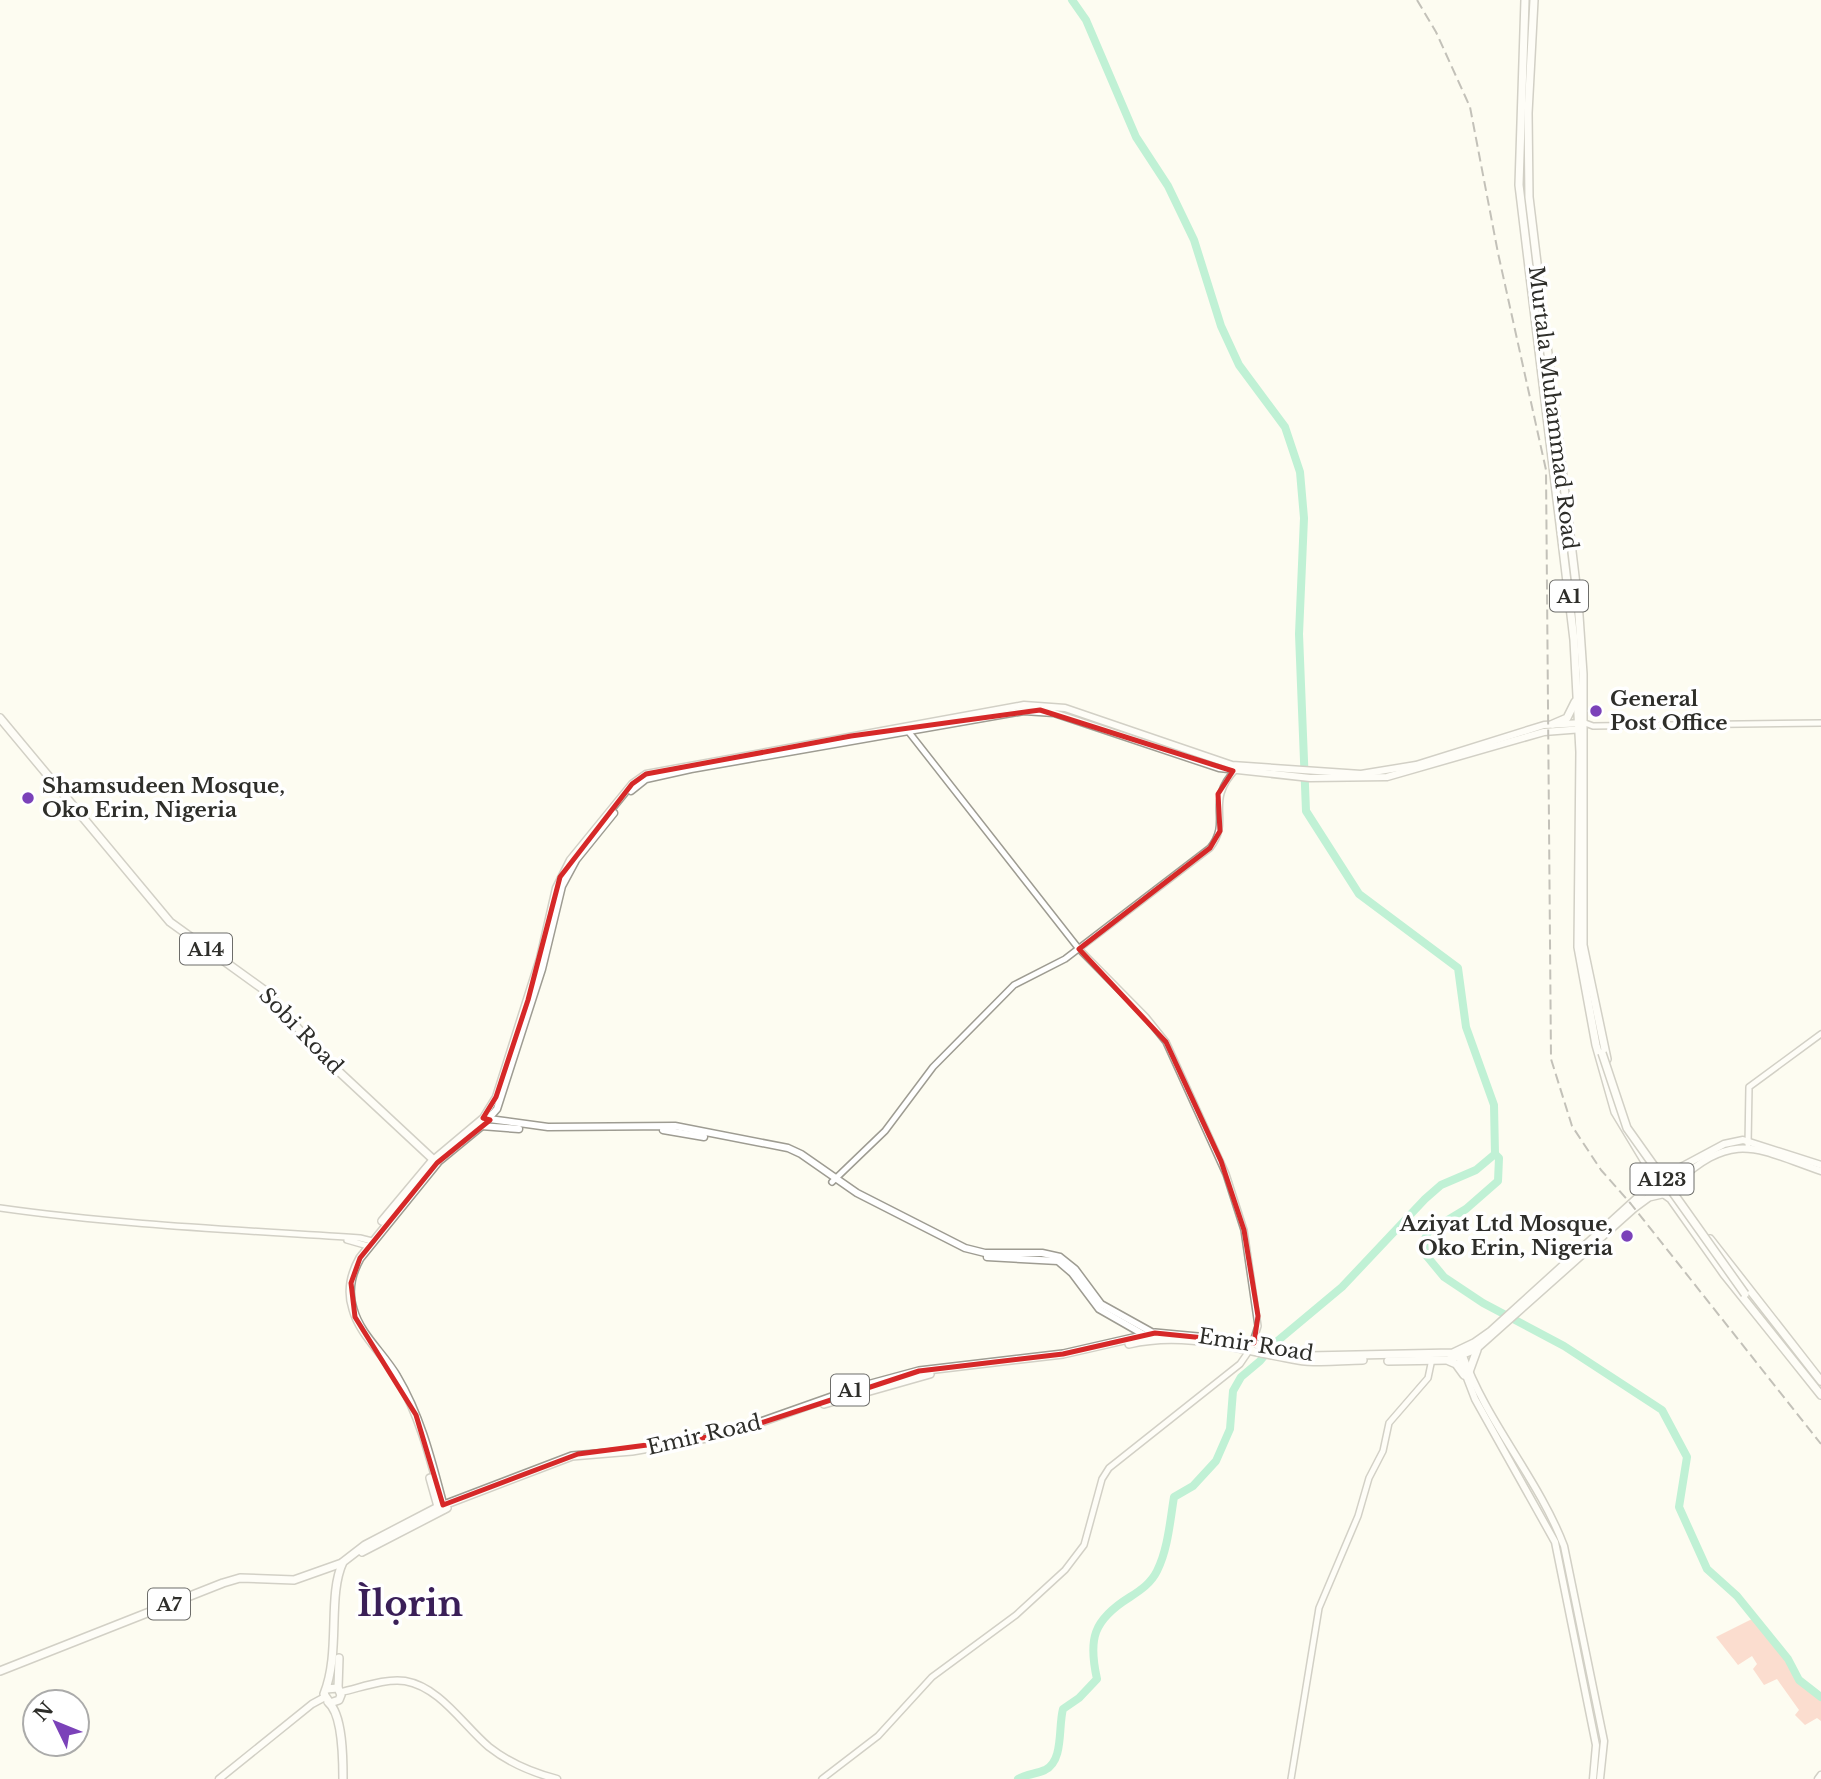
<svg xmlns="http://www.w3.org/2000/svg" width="1821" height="1779" font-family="'Libre Baskerville',serif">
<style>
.green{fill:#f8b8a6}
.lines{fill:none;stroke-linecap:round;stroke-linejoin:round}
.river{stroke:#76e4b3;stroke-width:8}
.minor-casing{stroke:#9e9c92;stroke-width:8}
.major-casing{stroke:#9e9c92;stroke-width:9}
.highway-casing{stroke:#9e9c92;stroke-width:10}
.minor{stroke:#fff;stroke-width:5}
.major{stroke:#fff;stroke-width:6}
.highway{stroke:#fff;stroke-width:7}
.rail{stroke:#7c7b75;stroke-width:2;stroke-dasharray:10 5;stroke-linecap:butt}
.highway-bridge-casing{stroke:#9e9c92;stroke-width:10;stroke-linecap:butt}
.highway-bridge{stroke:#fff;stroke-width:7}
.marked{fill:none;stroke:#d62828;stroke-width:5;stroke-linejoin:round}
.poi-dot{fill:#7b42b9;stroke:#fff;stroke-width:2.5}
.labels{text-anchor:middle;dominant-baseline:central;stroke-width:7;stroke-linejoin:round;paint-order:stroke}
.shield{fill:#fff;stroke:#6d6d6a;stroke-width:2}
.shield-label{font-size:19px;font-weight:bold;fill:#2e2e2a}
.street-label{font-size:21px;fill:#2e2e2a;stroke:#fff}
.poi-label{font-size:21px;font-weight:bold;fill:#2e2e2a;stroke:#fff;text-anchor:start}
.town-label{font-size:35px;font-weight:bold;fill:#3a1f58;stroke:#fff}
</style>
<rect width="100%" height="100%" fill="#fdfcf1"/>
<polygon class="green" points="1752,1619 1786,1660 1797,1681 1821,1699 1821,1721 1817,1718 1805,1725 1795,1715 1799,1710 1777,1679 1764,1685 1753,1669 1757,1664 1752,1656 1738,1665 1716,1637"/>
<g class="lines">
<g class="river">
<polyline points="1072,0 1086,20 1136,137 1168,186 1194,240 1221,326 1239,365 1285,427 1300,472 1304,518 1299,634 1306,811 1359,894 1458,968 1466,1027 1494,1105 1495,1154 1499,1158 1498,1181 1466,1209 1428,1232 1424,1241 1425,1254 1444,1277 1483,1303 1564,1346 1662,1410 1687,1457 1679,1507 1707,1569 1737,1596 1788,1659 1799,1680 1821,1697"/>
<path d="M 1018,1779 C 1027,1774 1036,1774 1045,1770 C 1064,1761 1058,1727 1063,1709 L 1079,1698 L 1097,1679 C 1088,1639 1093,1620 1130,1597 C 1141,1590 1151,1583 1157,1571 C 1168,1549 1170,1521 1174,1497 L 1193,1486 L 1216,1461 L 1230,1429 L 1233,1391 L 1241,1377 L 1260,1361 L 1275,1343 L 1342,1287 L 1425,1199 L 1441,1185 L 1476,1170 L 1495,1154"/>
</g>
<defs>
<g id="minor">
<polyline points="1585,723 1593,726 1821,723"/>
<polyline points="1748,1145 1749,1087 1821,1034"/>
<path d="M 832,1182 L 885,1131 L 933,1067 L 1014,985 L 1065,959 L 1210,848 C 1233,819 1203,803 1237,768"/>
<path d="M 0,1208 C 119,1225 241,1230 360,1238 L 372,1241"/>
<polyline points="347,1240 368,1246"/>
<polyline points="822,1779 878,1736 932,1677 1016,1615 1065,1570 1084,1545 1102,1479 1109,1468 1240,1364 1251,1348 1258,1326 1244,1230 1226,1174 1166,1042 1146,1017 1079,949 908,731"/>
<polyline points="1291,1779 1319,1608 1358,1516 1369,1478 1383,1451 1389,1423 1428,1378 1432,1359"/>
</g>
<g id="major">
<polyline points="631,791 646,779 691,769 1024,711 1054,713 1219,768 1310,778 1387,777 1544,732 1583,729"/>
<polyline points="489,1119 548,1127 675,1126 788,1148 801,1154 857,1193 965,1248 985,1253 1042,1253 1060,1257 1075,1269 1101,1304 1155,1334"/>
<polyline points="481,1126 519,1129"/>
<polyline points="663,1130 704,1137"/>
<polyline points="433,1160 483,1118 496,1097 540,958 556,888 570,860 632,784 646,774 1024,705 1065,708 1232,765 1361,774 1416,765 1544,725 1583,723"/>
<polyline points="437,1163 482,1126 497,1109 542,969 562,886 576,860 614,813"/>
<polyline points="1668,1174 1724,1144 1743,1140 1821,1165"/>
<path d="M 1676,1183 C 1734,1130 1755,1148 1821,1171"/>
<polyline points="987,1257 1058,1261 1072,1273 1099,1309 1148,1337"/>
<polyline points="1457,1352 1475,1399 1555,1542 1596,1745 1593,1779"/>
<path d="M 1462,1353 C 1486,1422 1538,1478 1564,1546 L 1604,1741 L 1600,1779"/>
<path d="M 341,1692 C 360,1688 385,1678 405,1681 C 440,1687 463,1725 489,1747 C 508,1762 534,1773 557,1779"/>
<polyline points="219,1779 312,1704 325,1697"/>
<polyline points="1818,1779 1821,1775"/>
</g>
<g id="highway">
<polyline points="1525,0 1519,185 1574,640 1580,752 1578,947 1596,1045 1615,1112 1656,1180"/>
<polyline points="1534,0 1528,113 1529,197 1578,601 1583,674 1583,945 1607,1059"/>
<path d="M 0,718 L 170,922 L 267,992 L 319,1053 L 437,1163 L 360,1258 C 351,1274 347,1291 353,1309 C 360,1335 384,1354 397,1377 C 421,1417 432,1464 444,1509"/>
<polyline points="1553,724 1567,718 1575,702"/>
<circle cx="1665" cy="1184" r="10"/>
<polyline points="1664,1194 1671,1199 1724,1274 1821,1395"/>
<polyline points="382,1221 433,1160"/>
<polyline points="1710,1239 1821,1381"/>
<path d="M 1129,1344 C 1190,1330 1240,1351 1298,1360 C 1319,1364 1342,1360 1363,1360"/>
<polyline points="1388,1361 1448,1360 1476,1349 1634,1208 1649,1197 1662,1194"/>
<polyline points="1449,1361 1456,1364 1464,1375"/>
<polyline points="1469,1372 1477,1350"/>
<polyline points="824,1404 930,1374"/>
<polyline points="430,1478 439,1510"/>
<polyline points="362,1552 447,1508"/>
<polyline points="0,1671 223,1583 240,1578 294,1580 342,1563"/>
<polyline points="338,1688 339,1658"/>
<path d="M 326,1689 L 338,1688 L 341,1695 L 339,1700 L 330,1703 L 324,1694 C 341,1652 327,1596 343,1562 L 365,1545 L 436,1508 L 572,1456 L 632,1451 L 724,1435 L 860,1387 L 919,1371 L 1063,1354 L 1155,1333 L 1241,1341 L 1309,1356 L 1453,1353 L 1474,1343 L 1491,1331 L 1655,1182"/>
<path d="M 328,1702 C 343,1714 343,1760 343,1779"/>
</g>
</defs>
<use href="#minor" class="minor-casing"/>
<use href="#major" class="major-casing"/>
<use href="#highway" class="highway-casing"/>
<use href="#minor" class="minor"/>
<use href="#major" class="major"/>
<use href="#highway" class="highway"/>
<polyline class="rail" points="1417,0 1436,32 1470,107 1498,253 1546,470 1551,1059 1572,1126 1601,1170 1631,1204 1821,1444"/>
<defs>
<polyline id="highway-bridge" points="1602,1053 1627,1128 1745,1294"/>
</defs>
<use href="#highway-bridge" class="highway-bridge-casing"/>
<use href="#highway-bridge" class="highway-bridge"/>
</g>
<path d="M0 0H1821V1779H0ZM 1040,710 L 1233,771 L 1218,794 L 1220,831 L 1210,848 L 1079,949 L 1166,1042 L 1221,1161 L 1244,1230 L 1258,1316 L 1254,1343 L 1155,1333 L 1063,1354 L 919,1371 L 724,1435 L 578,1454 L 443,1505 L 416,1415 L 355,1317 L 351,1283 L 360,1258 L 437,1163 L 490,1120 L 483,1118 L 496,1097 L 528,1000 L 560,877 L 632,784 L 646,774 L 851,736 Z" fill="#fdfcf1" fill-opacity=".55" fill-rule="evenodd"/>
<path class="marked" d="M 1040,710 L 1233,771 L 1218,794 L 1220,831 L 1210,848 L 1079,949 L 1166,1042 L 1221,1161 L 1244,1230 L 1258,1316 L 1254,1343 L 1155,1333 L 1063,1354 L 919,1371 L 724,1435 L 578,1454 L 443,1505 L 416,1415 L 355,1317 L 351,1283 L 360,1258 L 437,1163 L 490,1120 L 483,1118 L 496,1097 L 528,1000 L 560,877 L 632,784 L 646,774 L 851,736 Z"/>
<g class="poi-dot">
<circle cx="1596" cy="711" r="7"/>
<circle cx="28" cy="798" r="7"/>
<circle cx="1627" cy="1236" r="7"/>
</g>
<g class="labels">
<g class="shield">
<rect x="1550" y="580.5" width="38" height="31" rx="5"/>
<rect x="180" y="933.5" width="52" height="31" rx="5"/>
<rect x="1630.5" y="1163.5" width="63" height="31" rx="5"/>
<rect x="831" y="1374.5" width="38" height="31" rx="5"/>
<rect x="148" y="1588.5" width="42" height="31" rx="5"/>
</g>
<g class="shield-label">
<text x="1569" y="596">A1</text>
<text x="206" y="949">A14</text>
<text x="1662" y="1179">A123</text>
<text x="850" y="1390">A1</text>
<text x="169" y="1604">A7</text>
</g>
<g class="street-label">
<text transform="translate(1553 408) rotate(83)">Murtala Muhammad Road</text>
<text transform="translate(301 1031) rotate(46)">Sobi Road</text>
<text transform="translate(1256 1345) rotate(9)">Emir Road</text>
<text transform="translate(704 1435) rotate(-13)">Emir Road</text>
</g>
<g class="poi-label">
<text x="1610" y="699">General<tspan x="1610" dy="24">Post Office</tspan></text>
<text x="42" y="786">Shamsudeen Mosque,<tspan x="42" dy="24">Oko Erin, Nigeria</tspan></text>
<text x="1613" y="1224" text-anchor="end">Aziyat Ltd Mosque,<tspan x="1613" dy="24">Oko Erin, Nigeria</tspan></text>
</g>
<g class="town-label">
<text x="410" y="1603">Ìlọrin</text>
</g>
</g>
<g transform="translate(56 1723) rotate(313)"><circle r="33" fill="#ffffff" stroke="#ababaa" stroke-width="2"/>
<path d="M0-5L12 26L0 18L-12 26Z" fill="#7b42b9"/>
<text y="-10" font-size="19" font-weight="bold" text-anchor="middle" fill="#2e2e2a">N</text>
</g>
</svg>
